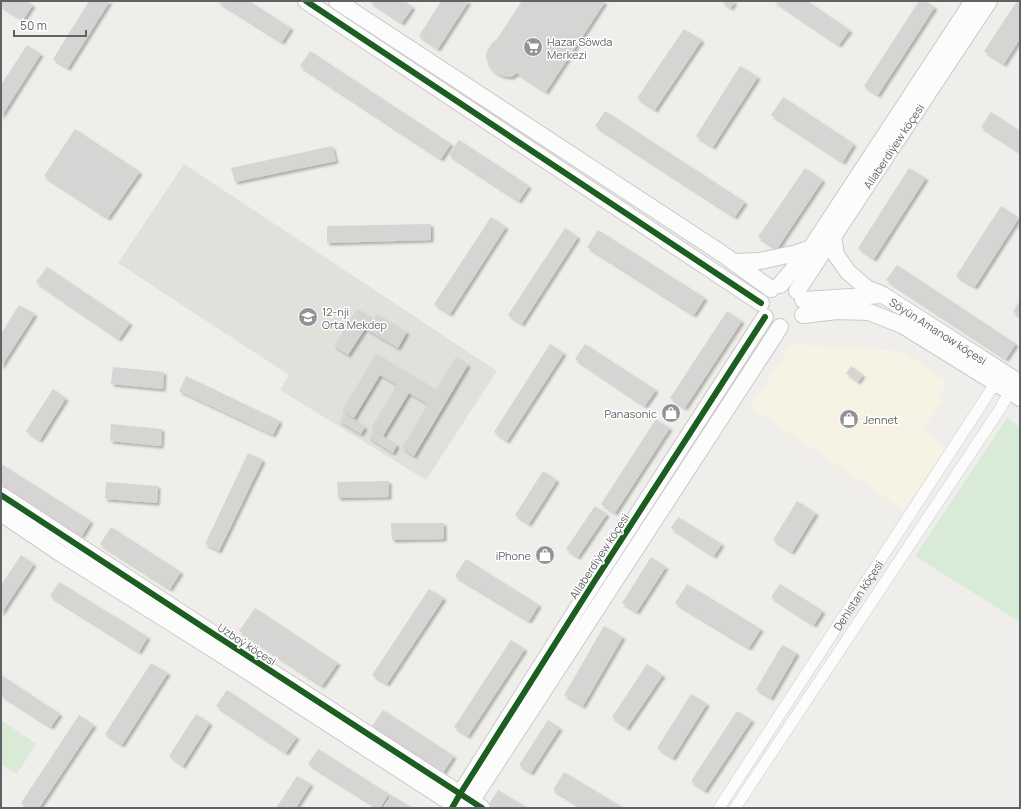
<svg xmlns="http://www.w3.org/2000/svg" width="1021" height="809" font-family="Manrope,sans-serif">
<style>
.commercial{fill:#f7f3e4}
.education{fill:#e2e0da}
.green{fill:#d8ebd6}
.building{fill:#d6d5d3;filter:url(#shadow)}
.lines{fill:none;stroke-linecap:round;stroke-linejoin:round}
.street-casing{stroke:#cbcccc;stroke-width:12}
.secondary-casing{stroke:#cacacb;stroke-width:18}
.street{stroke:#fdfcfc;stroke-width:11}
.secondary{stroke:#fdfcfc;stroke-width:16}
.cycleway-casing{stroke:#fff;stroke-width:8}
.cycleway{stroke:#1b5e20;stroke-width:6}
.labels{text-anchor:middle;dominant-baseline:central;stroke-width:3;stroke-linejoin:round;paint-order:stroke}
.poi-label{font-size:11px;fill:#5f6368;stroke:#fff;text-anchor:start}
.street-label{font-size:11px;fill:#5f6368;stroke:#fff}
</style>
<defs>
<filter id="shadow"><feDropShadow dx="2.5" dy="2.5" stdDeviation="1" flood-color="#0004"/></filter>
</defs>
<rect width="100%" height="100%" fill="#efeeea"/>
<polygon class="commercial" points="792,344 902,351 947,382 938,396 943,400 922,431 946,447 904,510 750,407"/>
<polygon class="education" points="184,164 497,371 426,480 280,390 289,375 118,263"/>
<g class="green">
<polygon points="1007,418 1020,427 1020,622 915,556"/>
<polygon points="1,720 36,744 17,774 1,764"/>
</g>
<g class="building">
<polygon points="1,1 27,1 33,5 23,20 1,6"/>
<polygon points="89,1 110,1 68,68 53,59"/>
<polygon points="217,1 249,1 291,28 282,42"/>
<polygon points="369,1 404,1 413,7 402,23"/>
<polygon points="441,1 469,1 438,49 419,36"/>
<polygon points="522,1 603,1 605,2 546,92 517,73 511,77 503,76 496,73 489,67 486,57 487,51 492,43 497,39"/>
<polygon points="721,1 735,1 731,8"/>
<polygon points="774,1 807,1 850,30 839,45"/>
<polygon points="919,1 925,1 935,7 878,95 864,86"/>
<polygon points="1017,1 1020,1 1020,39 1004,64 984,51"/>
<polygon points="684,29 702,40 655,110 637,98"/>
<polygon points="27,45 41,54 1,117 1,85"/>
<polygon points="310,51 451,144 441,159 300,66"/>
<polygon points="740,66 758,77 713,147 696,136"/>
<polygon points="783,97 854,144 843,162 771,115"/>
<polygon points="605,111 745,202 735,217 595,126"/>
<polygon points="991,112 1020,131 1020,152 981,127"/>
<polygon points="75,129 140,172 108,218 44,176"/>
<polygon points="459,140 529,186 519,201 449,155"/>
<polygon points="332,146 336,161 235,182 231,168"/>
<polygon points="805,168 823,180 777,249 758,237"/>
<polygon points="909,168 926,178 874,259 858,248"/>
<polygon points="1001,206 1019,218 975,287 956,276"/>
<polygon points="491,217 506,227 450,314 434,304"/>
<polygon points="431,224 431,240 327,243 327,226"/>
<polygon points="565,228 578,237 522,324 508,315"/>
<polygon points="598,230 705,298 694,315 587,247"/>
<polygon points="897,265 1016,344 1006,359 886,280"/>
<polygon points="47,267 130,323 119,339 36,282"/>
<polygon points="1020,300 1020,316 1013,312"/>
<polygon points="19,305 35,314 1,367 1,334"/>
<polygon points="357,309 372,318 348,355 334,346"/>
<polygon points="727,311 742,321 685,408 670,398"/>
<polygon points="376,314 407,332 398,348 366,329"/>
<polygon points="550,344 564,353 507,441 494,432"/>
<polygon points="585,344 656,390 645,406 575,359"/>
<polygon points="376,354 436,390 456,357 468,365 414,456 402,448 428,404 409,393 383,436 371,428 397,385 380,375 354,418 342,411"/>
<polygon points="851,366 863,375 858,382 846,373"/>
<polygon points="113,367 164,372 163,389 111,384"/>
<polygon points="186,376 280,421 273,435 179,391"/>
<polygon points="53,389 66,398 40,440 26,431"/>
<polygon points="344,413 365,427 361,434 339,421"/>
<polygon points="656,419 670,428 615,513 601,504"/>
<polygon points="111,424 162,429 161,446 110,441"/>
<polygon points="374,431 397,445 393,453 369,438"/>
<polygon points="248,453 263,460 219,551 205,544"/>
<polygon points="1,464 91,521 82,536 1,485"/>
<polygon points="543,471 557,480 529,524 515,515"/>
<polygon points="389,481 389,497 338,498 337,482"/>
<polygon points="106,482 158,486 157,503 105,499"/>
<polygon points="797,501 816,513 792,552 773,540"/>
<polygon points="595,506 607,514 578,557 566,549"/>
<polygon points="678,517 722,544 714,556 671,528"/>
<polygon points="391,523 444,523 444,539 392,540"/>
<polygon points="111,527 181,572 170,589 100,544"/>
<polygon points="21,555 34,564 1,614 1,585"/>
<polygon points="651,557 666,567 637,612 622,603"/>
<polygon points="466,559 539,605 529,621 455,576"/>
<polygon points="59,582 148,637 139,652 50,596"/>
<polygon points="687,584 761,629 749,648 675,603"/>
<polygon points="780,584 823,611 814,625 771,597"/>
<polygon points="429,589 444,598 387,684 372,675"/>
<polygon points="255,608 338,663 322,686 239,631"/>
<polygon points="604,626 623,637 583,706 564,695"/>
<polygon points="511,640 525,649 468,736 454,727"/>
<polygon points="782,645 797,653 771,698 756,689"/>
<polygon points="151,663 168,673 122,745 105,734"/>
<polygon points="647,664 663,675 627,728 612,717"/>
<polygon points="1,675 60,714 51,727 1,695"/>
<polygon points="227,690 297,737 286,753 216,706"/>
<polygon points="691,694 707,704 673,758 657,748"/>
<polygon points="383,710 454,756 443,773 372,726"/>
<polygon points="737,711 752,720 705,791 691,781"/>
<polygon points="196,714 210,723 183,766 169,756"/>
<polygon points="79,715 94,725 39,808 28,808 21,803"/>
<polygon points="548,720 560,728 531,773 519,765"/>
<polygon points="318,749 389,794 380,808 378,808 308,764"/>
<polygon points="564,772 624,808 583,808 553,790"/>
<polygon points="297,776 311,784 296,808 276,808"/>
<polygon points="498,790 528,808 495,808 489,804"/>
<polygon points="391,795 411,807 410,808 383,808"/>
</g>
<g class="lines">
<defs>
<g id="street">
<path id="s1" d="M 719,808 L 996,382"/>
<polyline points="735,808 1000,409 1010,391"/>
</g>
<g id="secondary">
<polyline points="306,1 761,303"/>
<polyline points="337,1 721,253 771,289"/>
<polyline points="833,237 836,255 848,272 868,289 881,294"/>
<polyline points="734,262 760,261 797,253 811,248"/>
<polyline points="780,285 811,248 973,1"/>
<path id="s2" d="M 797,291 L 989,1"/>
<path id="s3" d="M 803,300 L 883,295 L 1020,383"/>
<polyline points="803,315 837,311 869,312 902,325 1020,398"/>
<polyline points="1,495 209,631 482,808"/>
<polyline points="1,513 63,555 216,651 459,808"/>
<polyline points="452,808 460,794 594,582 765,317"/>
<polyline points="467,808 780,327"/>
</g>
</defs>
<use href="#street" class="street-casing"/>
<use href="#secondary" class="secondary-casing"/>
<use href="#street" class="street"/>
<use href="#secondary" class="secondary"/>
<defs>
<g id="cycleway">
<polyline points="306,1 761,303"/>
<polyline points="1,495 209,631 482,808"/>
<polyline points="452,808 460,794 594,582 765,317"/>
</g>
</defs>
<use href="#cycleway" class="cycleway-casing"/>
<use href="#cycleway" class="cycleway"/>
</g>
<defs>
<symbol id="supermarket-disc" viewBox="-11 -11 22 22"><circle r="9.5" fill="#919496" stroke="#fff"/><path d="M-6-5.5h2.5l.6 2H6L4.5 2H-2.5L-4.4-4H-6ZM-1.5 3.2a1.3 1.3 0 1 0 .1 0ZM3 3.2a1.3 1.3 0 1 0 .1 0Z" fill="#fff"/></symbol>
<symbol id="school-disc" viewBox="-11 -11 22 22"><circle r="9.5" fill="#919496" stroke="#fff"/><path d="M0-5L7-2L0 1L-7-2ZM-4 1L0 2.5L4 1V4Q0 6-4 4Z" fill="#fff"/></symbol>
<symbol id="shop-disc" viewBox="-11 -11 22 22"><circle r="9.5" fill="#919496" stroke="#fff"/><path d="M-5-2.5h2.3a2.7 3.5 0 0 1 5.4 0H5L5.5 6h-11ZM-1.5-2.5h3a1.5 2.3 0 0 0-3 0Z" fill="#fff"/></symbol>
</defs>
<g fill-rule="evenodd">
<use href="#supermarket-disc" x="522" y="36" width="22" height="22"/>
<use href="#school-disc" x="297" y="306" width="22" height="22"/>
<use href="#shop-disc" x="660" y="402" width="22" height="22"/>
<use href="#shop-disc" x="838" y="408" width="22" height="22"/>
<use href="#shop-disc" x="534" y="544" width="22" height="22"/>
</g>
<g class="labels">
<g class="poi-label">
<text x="547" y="41">Hazar Söwda<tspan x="547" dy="13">Merkezi</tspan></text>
<text x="322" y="311">12-nji<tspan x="322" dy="13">Orta Mekdep</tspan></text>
<text x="657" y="413" text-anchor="end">Panasonic</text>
<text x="863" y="419">Jennet</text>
<text x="531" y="555" text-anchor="end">iPhone</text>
</g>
<g class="street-label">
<text stroke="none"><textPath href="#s2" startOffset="174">Allaberdiýew köçesi</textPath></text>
<text stroke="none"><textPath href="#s3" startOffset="146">Söyün Amanow köçesi</textPath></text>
<text transform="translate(599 556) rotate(-57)">Allaberdiýew köçesi</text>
<text stroke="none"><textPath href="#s1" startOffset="254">Dehistan köçesi</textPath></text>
<text transform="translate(247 644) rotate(33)">Uzboý köçesi</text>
</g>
</g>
<rect width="1021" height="809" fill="none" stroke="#5f6368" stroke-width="4"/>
<path d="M14 30v6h72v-6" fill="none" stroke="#5f6368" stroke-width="2"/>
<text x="20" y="30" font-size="12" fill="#5f6368" stroke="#ffffff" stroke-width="3" paint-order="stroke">50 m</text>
</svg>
